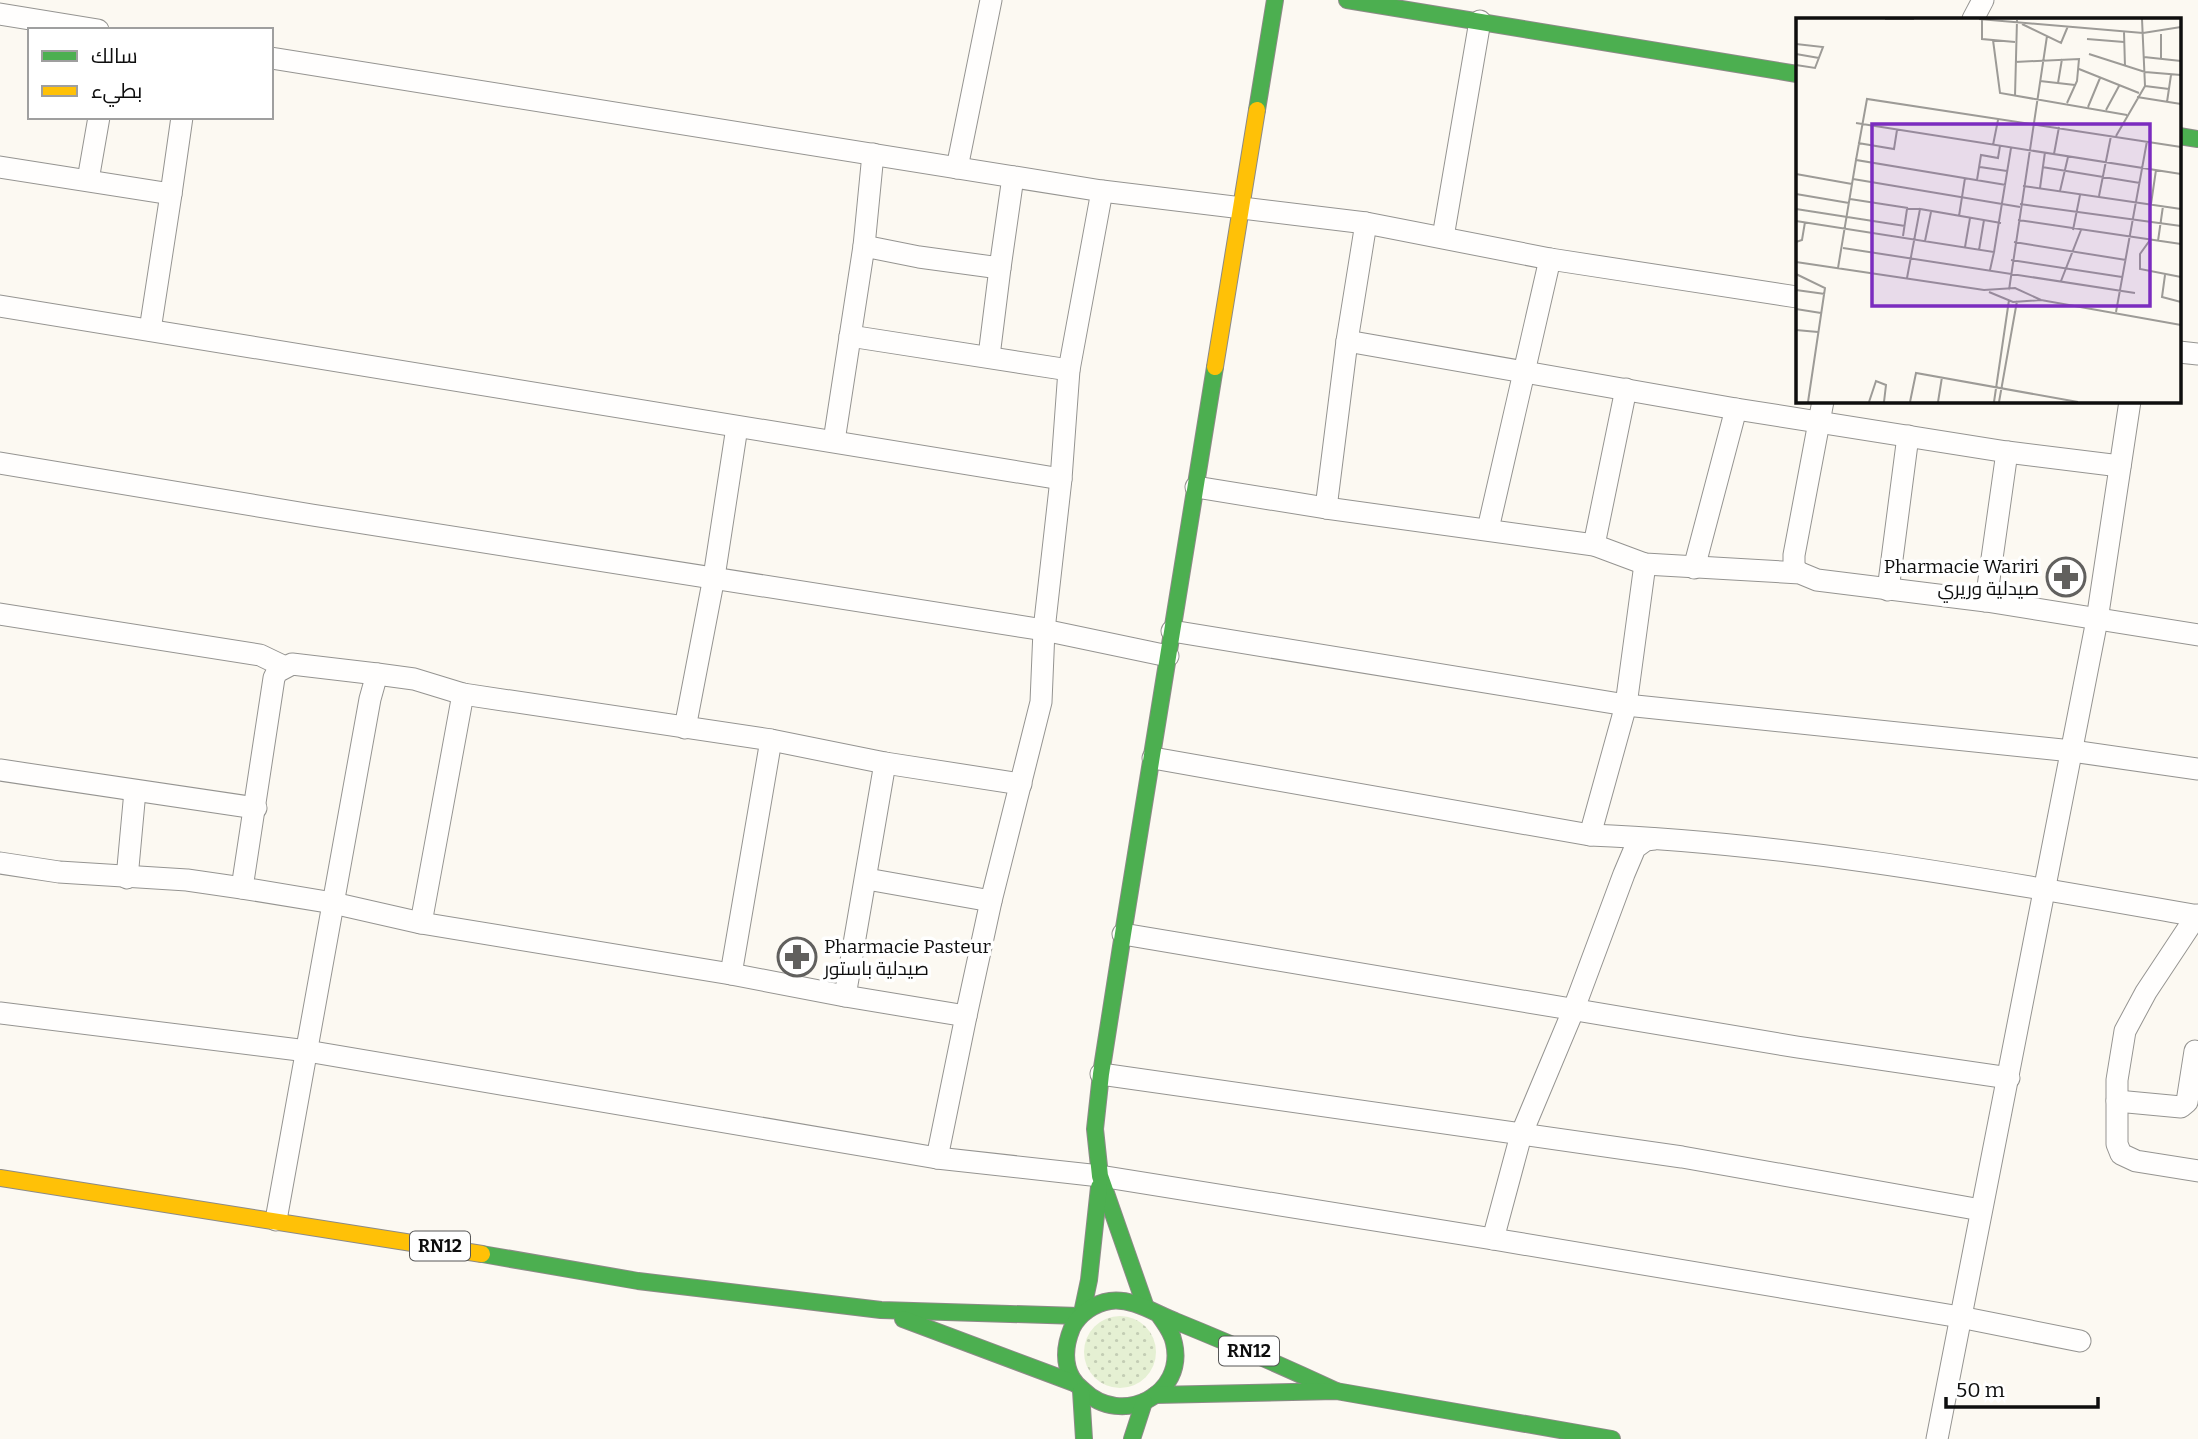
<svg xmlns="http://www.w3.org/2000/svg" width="2198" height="1439" font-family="Bitter,Cairo,serif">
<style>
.green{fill:url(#green-dots)}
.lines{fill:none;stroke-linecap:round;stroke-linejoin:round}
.street-casing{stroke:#959491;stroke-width:23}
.fast-casing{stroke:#8c8a87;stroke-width:18}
.slow-casing{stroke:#8c8a87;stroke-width:18}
.street{stroke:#fffefd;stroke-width:21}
.fast{stroke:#4caf50;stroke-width:16}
.slow{stroke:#ffc107;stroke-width:16}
.labels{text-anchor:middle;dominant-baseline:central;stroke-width:7;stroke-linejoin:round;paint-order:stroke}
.shield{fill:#fff;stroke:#565656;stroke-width:2}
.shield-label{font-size:18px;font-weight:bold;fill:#0e0e0e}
.poi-label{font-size:19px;fill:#0e0e0e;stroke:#fff;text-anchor:end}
.inset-road{fill:none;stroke:#9d9b97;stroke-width:2}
.view{fill:#7b2cbf;fill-opacity:0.15;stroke:#7b2cbf;stroke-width:3.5}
.inset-edge{fill:none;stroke:#0e0e0e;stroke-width:3.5}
</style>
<defs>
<pattern id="green-dots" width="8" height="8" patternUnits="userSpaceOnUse" patternTransform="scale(1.75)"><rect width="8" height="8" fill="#e5f0d3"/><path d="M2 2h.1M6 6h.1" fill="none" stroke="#c3cdb4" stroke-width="1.8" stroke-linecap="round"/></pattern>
</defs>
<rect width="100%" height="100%" fill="#fcf9f2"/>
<circle class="green" cx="1120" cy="1352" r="36"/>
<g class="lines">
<defs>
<g id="street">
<polyline points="0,14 98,30"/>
<polyline points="1973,19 1983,0"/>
<polyline points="271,58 1102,191 1366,223 1550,259 1797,297"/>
<polyline points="0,167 171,194 182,117"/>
<polyline points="957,168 991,0"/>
<polyline points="88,180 99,117"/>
<polyline points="1443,237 1480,21"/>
<polyline points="864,246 873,154"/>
<polyline points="0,306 1061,479"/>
<polyline points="150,330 171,194"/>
<polyline points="850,336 1069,370"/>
<polyline points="1347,341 1736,409 2007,452 2120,466"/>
<polyline points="2179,352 2198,354"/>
<polyline points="989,356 1000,268"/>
<polyline points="834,441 864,246 919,257 1000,268 1013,177"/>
<polyline points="0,463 312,515 1044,630 1168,656"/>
<polyline points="1196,487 1326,508 1594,545 1645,564 1800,573 1817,580 1986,601 2198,635"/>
<polyline points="1326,508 1347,341 1366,223"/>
<polyline points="1488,529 1550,259"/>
<polyline points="1594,545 1626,389"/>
<polyline points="1694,568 1736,409"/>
<polyline points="1800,573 1794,568 1794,555 1823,401"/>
<polyline points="1888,590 1908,436"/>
<polyline points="1986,601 2007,452"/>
<polyline points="0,614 260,655 285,667"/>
<polyline points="1172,631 1626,705 2072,751 2198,769"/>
<polyline points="685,728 714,577 737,427"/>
<path d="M 1153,758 L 1590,835 C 1793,843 1997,881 2198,916"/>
<polyline points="0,770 256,808"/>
<polyline points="1590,835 1626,705 1645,564"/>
<polyline points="0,863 59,872 187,880 242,888 333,903 421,923 731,974 845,996 966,1016 937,1158"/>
<polyline points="127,878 135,791"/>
<polyline points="867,879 991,901"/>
<polyline points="242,888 274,678 277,672 292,664 377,674"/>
<polyline points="2197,915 2146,992 2125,1031 2117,1080 2117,1144 2121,1154 2136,1161 2198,1171"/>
<polyline points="421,923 463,694"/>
<polyline points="1123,934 1797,1047 2009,1078"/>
<polyline points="731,974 771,740"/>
<polyline points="845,996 885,763"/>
<polyline points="0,1013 307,1051 937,1158 1100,1176 1493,1239 1960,1317 2080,1341"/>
<polyline points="966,1016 991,901 1041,702 1044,630 1061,479 1069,370 1102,191"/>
<polyline points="1101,1074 1682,1157 1981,1210"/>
<polyline points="2117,1101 2181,1107 2187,1102 2195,1051"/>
<polyline points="276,1220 370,699 377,674 414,679 463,694 771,740 885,763 1021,784"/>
<polyline points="1493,1239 1521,1135 1573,1011 1624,874 1635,848 1646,840 1654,839"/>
<polyline points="1937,1439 2097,620 2130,401"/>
</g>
<g id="fast">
<polyline points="1347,0 1797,74"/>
<polyline points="1257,110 1275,0"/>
<polyline points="2179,136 2198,139"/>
<polyline points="482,1254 638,1281 881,1310 1079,1316"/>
<polyline points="1145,1305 1100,1176 1095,1129 1101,1074 1123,934 1215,367"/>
<polyline points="1082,1313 1089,1280 1099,1187"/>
<path d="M 1159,1315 C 1165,1324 1172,1332 1174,1343 C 1186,1394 1122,1428 1083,1390 C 1079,1387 1075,1383 1072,1378 C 1063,1362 1065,1345 1072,1328 C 1079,1314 1095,1303 1110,1301 C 1133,1298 1154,1313 1175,1321 C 1229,1343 1283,1366 1336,1391"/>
<polyline points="903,1319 1074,1383"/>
<polyline points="1081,1391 1084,1439"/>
<polyline points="1155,1395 1336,1391 1612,1439"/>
<polyline points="1132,1439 1144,1402"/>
</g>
<g id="slow">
<polyline points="1215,367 1257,110"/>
<polyline points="0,1178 482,1254"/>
</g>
</defs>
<use href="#street" class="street-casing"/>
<use href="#fast" class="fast-casing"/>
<use href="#slow" class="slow-casing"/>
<use href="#street" class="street"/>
<use href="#fast" class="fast"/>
<use href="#slow" class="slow"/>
</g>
<defs>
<symbol id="pharmacy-ring" viewBox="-11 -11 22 22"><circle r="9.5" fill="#fff" stroke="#61605e" stroke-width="1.5"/><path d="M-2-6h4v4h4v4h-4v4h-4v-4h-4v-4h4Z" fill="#61605e"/></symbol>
</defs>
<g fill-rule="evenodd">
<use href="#pharmacy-ring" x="2044" y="555" width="44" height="44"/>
<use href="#pharmacy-ring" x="775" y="935" width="44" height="44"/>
</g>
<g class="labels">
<g class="shield">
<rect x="410" y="1231.5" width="60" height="29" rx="5"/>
<rect x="1219" y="1336.5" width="60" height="29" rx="5"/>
</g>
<g class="shield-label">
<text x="440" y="1246">RN12</text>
<text x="1249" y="1351">RN12</text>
</g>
<g class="poi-label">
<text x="2039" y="566">Pharmacie Wariri<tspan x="2039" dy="22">صيدلية وريري</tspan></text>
<text x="824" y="946" text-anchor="start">Pharmacie Pasteur<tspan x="824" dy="22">صيدلية باستور</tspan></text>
</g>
</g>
<g transform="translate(1796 18)">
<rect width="385" height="385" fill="#fcf9f2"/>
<path class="inset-road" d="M 89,1 L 118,1M 183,1 L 347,15 L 385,9M 186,1 L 186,21 L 219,24M 226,6 L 265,25 L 272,8M 328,14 L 329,49M 365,16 L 365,41M 291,21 L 328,24M 197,22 L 204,75 L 331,97M 0,26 L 27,29 L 19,50 L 0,47M 0,36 L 23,40M 293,36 L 349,54 L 385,57M 348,39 L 385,43M 219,44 L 283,41 L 281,63 L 271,85M 283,51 L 343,75M 244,63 L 279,67M 262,65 L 266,41M 349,68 L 373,71M 219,78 L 221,2M 341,79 L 385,86M 371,84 L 375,57M 292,89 L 304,60M 310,92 L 323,68M 60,105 L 385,156M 320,118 L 349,68 L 346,1M 62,125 L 98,131 L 101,112M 197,127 L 202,102M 258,136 L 263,109M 60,142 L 71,81 L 385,129M 184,149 L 211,153M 246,149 L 344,165M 0,156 L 56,166M 57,161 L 224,189M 181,162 L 185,137 L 202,140 L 204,128M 227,168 L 385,191M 244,170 L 249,134M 264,173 L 272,139M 0,176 L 53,185M 303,178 L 315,118M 54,181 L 112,190M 224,186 L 385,208M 355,186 L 360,152M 0,191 L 109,208M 163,198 L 169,160M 222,202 L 385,226M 0,203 L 198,234 L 194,252M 277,212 L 284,177M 107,218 L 111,191 L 124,191M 354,222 L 344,236 L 344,251 L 385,259M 129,223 L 135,194M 362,223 L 367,188M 0,224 L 6,222 L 9,204M 218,224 L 330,242M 169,229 L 174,200M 47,230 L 339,275M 183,232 L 188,202M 198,234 L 215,130M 215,242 L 326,259M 0,244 L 188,272 L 219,270 L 245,282M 42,250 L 60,142 L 210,167M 0,256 L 29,270 L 12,384M 369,257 L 366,279 L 385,284M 111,260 L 124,191 L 205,205M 265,263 L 285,212M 0,272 L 29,276M 213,272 L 251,18M 193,274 L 217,284 L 245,282 L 385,307M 0,291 L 25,295M 320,294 L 351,123M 0,312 L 22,314M 73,384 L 80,363 L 90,367 L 88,384M 114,384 L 120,355 L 282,384M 142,384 L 146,359M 198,384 L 213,282M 203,384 L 221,283"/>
<path class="view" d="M 76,106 L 354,106 L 354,288 L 76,288 Z"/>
<rect width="385" height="385" class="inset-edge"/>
</g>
<rect x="28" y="28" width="245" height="91" fill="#ffffff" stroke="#9f9f9f" stroke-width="2"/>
<rect x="42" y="51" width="35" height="10" fill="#4caf50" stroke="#9f9f9f" stroke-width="2"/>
<text x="91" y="63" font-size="21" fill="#0e0e0e">سالك</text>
<rect x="42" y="86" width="35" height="10" fill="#ffc107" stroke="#9f9f9f" stroke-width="2"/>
<text x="91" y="98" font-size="21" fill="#0e0e0e">بطيء</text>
<path d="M1946 1397v10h152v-10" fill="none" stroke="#0e0e0e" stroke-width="3.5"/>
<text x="1956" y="1397" font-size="21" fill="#0e0e0e" stroke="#ffffff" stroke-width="5" paint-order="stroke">50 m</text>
</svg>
